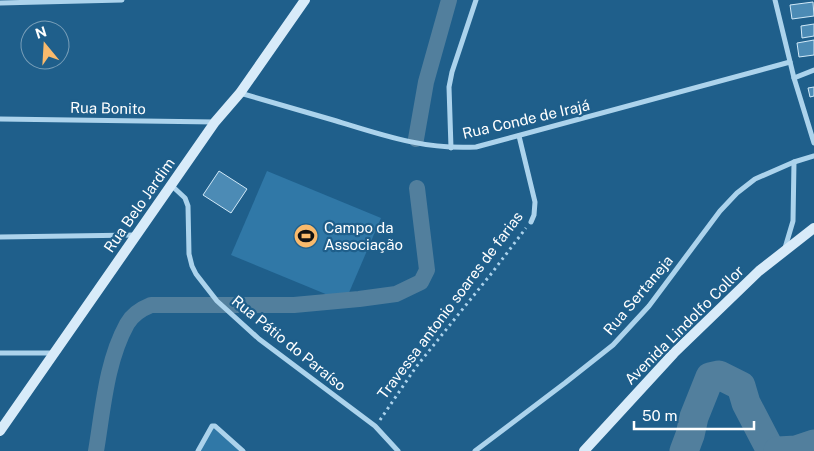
<svg xmlns="http://www.w3.org/2000/svg" width="814" height="451" font-family="'Public Sans',sans-serif">
<style>
.green{fill:#3078a7}
.lines{fill:none;stroke-linecap:round;stroke-linejoin:round}
.canal{stroke:#527f9d;stroke-width:16}
.river{stroke:#527f9d;stroke-width:29}
.building{fill:#4c8bb5;stroke:#d1e9f8}
.path{stroke:#acd3ec;stroke-width:3;stroke-dasharray:2.5 4;stroke-linecap:butt}
.street{stroke:#acd3ec;stroke-width:5}
.secondary{stroke:#d8ebf9;stroke-width:10}
.labels{text-anchor:middle;dominant-baseline:central;stroke-width:4.5;stroke-linejoin:round;paint-order:stroke}
.street-label{font-size:15px;fill:#fff;stroke:#1f5f8b}
.poi-label{font-size:15px;fill:#fff;stroke:#1f5f8b;text-anchor:start}
</style>
<rect width="100%" height="100%" fill="#1f5f8b"/>
<g class="green">
<polygon points="267,171 381,218 345,302 231,255"/>
<polygon points="212,427 241,451 201,451"/>
</g>
<g class="lines">
<g class="canal">
<polyline points="416,139 426,82 449,0"/>
<path d="M 96,451 C 103,410 106,362 127,324 C 132,315 141,309 151,305 L 294,305 L 359,299 L 396,294 L 421,282 L 427,270 L 417,188"/>
</g>
<g class="river">
<polyline points="684,451 690,435 694,417 710,377 719,375 741,386 746,403 771,451"/>
<polyline points="778,451 796,450 814,444"/>
</g>
</g>
<g class="building">
<polygon points="813,2 814,16 792,19 790,5"/>
<polygon points="814,24 814,36 802,38 801,26"/>
<polygon points="814,40 814,55 799,57 797,43"/>
<polygon points="814,87 814,96 810,97 808,88"/>
<polygon points="219,171 247,189 231,213 203,195"/>
</g>
<g class="lines">
<polyline class="path" points="380,420 416,367 491,274 526,228"/>
<g class="street">
<polyline points="775,0 794,78 814,143"/>
<polyline points="0,3 122,0"/>
<polyline points="794,78 814,70"/>
<path d="M 240,93 C 271,102 302,111 333,120 C 382,135 424,150 476,147 L 790,62"/>
<polyline points="0,119 215,122"/>
<polyline points="519,136 535,202 534,215 531,222"/>
<polyline points="451,148 449,87 452,72 476,0"/>
<polyline points="171,185 185,198 188,206 189,254 192,266 196,274 217,301 259,339 375,426 398,451"/>
<polyline points="0,237 136,235"/>
<polyline points="785,248 793,221 794,162"/>
<polyline points="0,353 53,353"/>
<polyline points="198,451 212,426 215,426 243,451"/>
<polyline points="475,451 565,383 613,345 649,306 720,211 737,193 755,179 794,162 814,156"/>
</g>
<g class="secondary">
<polyline points="0,431 215,122 240,93 305,0"/>
<polyline points="584,451 674,353 759,271 814,228"/>
</g>
</g>
<defs>
<symbol id="stadium-disc" viewBox="-11 -11 22 22"><circle r="9.5" fill="#f9ba6c" stroke="#1f5f8b"/><path d="M0-5a6.5 5 0 1 0 0 10a6.5 5 0 1 0 0-10ZM-3.5-1.8h7v3.6h-7Z" fill="#111"/></symbol>
</defs>
<g fill-rule="evenodd">
<use href="#stadium-disc" x="292" y="222" width="28" height="28"/>
</g>
<g class="labels">
<g class="street-label">
<text transform="translate(108 108) rotate(1)">Rua Bonito</text>
<text transform="translate(526 119) rotate(-13)">Rua Conde de Irajá</text>
<text transform="translate(139 205) rotate(-55)">Rua Belo Jardim</text>
<text transform="translate(638 295) rotate(-50)">Rua Sertaneja</text>
<text transform="translate(450 305) rotate(-53)">Travessa antonio soares de farias</text>
<text transform="translate(684 325) rotate(-45)">Avenida Lindolfo Collor</text>
<text transform="translate(289 343) rotate(39)">Rua Pátio do Paraíso</text>
</g>
<g class="poi-label">
<text x="324" y="227">Campo da<tspan x="324" dy="17">Associação</tspan></text>
</g>
</g>
<g transform="translate(45 45) rotate(342)"><circle r="24" fill="#1f5f8b" stroke="#799fb9"/>
<path d="M0-4L9 19L0 12L-9 19Z" fill="#f9ba6c"/>
<text y="-8" font-size="14" font-weight="bold" text-anchor="middle" fill="#ffffff">N</text>
</g>
<path d="M634 421v8h120v-8" fill="none" stroke="#ffffff" stroke-width="2.5"/>
<text x="642" y="421" font-size="15" fill="#ffffff" stroke="#1f5f8b" stroke-width="4" paint-order="stroke">50 m</text>
</svg>
